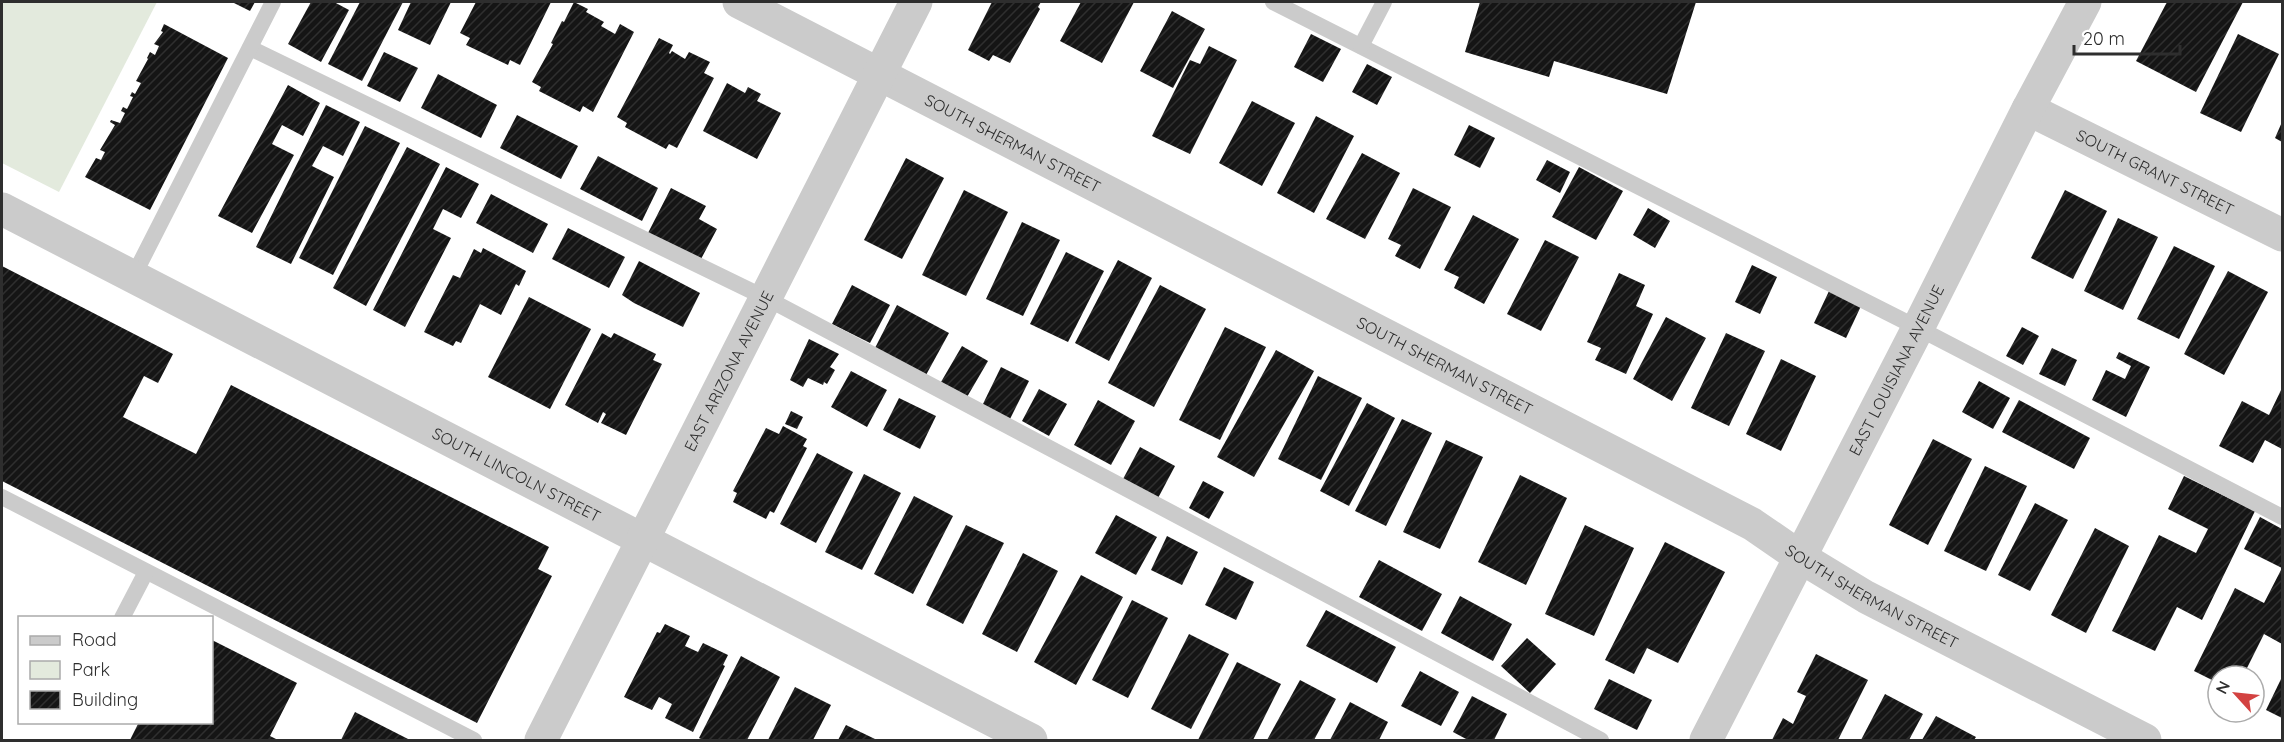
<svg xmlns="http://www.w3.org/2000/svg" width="2284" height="742" font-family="Quicksand,sans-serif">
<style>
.green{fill:#e3eadd}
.building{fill:url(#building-hatch)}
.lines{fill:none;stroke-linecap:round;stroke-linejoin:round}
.service{stroke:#cbcbcb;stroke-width:16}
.minor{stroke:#cbcbcb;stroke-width:33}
.tertiary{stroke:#cbcbcb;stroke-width:33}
.labels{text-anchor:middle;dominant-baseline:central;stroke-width:6;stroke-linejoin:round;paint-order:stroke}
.street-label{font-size:16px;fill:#2e2e2e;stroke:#fff}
</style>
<defs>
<pattern id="building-hatch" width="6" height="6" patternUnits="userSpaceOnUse" patternTransform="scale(1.5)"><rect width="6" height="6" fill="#151515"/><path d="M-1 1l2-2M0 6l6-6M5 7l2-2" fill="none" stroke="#2f2f2f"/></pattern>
</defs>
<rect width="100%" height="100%" fill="#fff"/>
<polygon class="green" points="3,2 157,2 59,192 2,163 2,5"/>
<g class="building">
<polygon points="232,2 255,2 250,11"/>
<polygon points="311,2 334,2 349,10 321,62 288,44"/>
<polygon points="360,2 403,2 362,81 328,64"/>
<polygon points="411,2 451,2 430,45 398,30"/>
<polygon points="476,2 551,2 520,65 510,60 508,65 466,45 470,38 460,33"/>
<polygon points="574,2 588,9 586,12 604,22 601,26 615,34 620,24 634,32 593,112 583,106 580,112 539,91 541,87 532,82 553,44 551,43 562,21 564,22"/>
<polygon points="992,2 1041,2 1038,7 1040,9 1010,63 993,55 989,61 968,50"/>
<polygon points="1081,2 1134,2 1102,63 1060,41"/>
<polygon points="1480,2 1696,2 1667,94 1554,61 1549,77 1465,52"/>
<polygon points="2167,2 2243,2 2196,92 2136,61"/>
<polygon points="1172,11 1205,29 1173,88 1140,71"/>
<polygon points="164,24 228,58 150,210 85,177 96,158 101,160 105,152 100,150 115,125 110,122 111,120 120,123 125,113 121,111 123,107 127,109 133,97 130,96 132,92 135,94 141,83 136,81 148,59 147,58 150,52 155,55 159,46 154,44 163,32 161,31"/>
<polygon points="1311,34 1341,49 1323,82 1294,67"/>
<polygon points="2238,34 2279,54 2241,132 2200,113"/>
<polygon points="659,38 673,45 669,53 670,54 672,51 685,59 689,52 710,62 704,73 714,78 677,148 669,144 666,149 625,127 627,123 617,117"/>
<polygon points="1209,46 1237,60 1190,154 1152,136 1190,60 1200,64"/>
<polygon points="384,52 418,68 400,102 367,86"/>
<polygon points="1367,64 1392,77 1377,105 1352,92"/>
<polygon points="438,74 497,105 481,138 421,108"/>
<polygon points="727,83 745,93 748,87 761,94 757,101 781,113 757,159 703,131"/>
<polygon points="288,85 320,103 303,136 282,125 272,144 294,155 252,233 218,216"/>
<polygon points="1252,101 1295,123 1262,186 1219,163"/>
<polygon points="326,105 360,122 343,156 323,146 312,166 334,177 291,264 256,247"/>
<polygon points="517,115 578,146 561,179 500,148"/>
<polygon points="1316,116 1354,136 1314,213 1277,193"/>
<polygon points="2282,122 2282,142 2275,138"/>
<polygon points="1469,125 1495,138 1480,168 1454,155"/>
<polygon points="365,126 400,143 333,275 299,258"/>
<polygon points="407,147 440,164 366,306 333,288"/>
<polygon points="1362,153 1400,173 1365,239 1326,219"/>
<polygon points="598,156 658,188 642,221 580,189"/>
<polygon points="906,158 944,178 902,259 864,240"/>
<polygon points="1547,160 1570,172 1560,193 1536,180"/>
<polygon points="446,167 479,184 461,218 443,209 433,229 451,238 405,327 373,310"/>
<polygon points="1579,167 1623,191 1596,240 1552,217"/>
<polygon points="671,188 706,206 699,219 717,229 701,259 648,233"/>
<polygon points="1413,188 1451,207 1420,269 1395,256 1401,245 1388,239"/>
<polygon points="964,190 1008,212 966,296 922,275"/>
<polygon points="2065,190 2107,211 2073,279 2031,258"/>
<polygon points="491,194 548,224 533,253 476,223"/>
<polygon points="1648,208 1670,221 1655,248 1633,235"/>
<polygon points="1473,215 1519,239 1484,304 1454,288 1459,277 1444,270"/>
<polygon points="2118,218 2158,237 2123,310 2084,291"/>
<polygon points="1022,222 1060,240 1023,316 986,299"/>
<polygon points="568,228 625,257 609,288 552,259"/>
<polygon points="1545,240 1579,257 1541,331 1507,314"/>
<polygon points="2174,246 2215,266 2179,339 2137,319"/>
<polygon points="483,248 526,271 519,286 516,284 501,315 480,304 461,343 456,341 453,346 424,332 453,275 460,278 474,249 481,253"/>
<polygon points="1066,252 1104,271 1068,342 1030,324"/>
<polygon points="1118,260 1152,278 1109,361 1075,343"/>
<polygon points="639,261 700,293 683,327 634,303 622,295"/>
<polygon points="1752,265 1777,277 1760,314 1735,302"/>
<polygon points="2,266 173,354 158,383 144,376 123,417 196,454 231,385 549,547 538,569 552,576 477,723 2,481"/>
<polygon points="2228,271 2268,292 2224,375 2184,354"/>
<polygon points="1619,273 1645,285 1636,306 1653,314 1626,374 1595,360 1601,348 1587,342"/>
<polygon points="852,285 890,305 870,343 832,324"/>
<polygon points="1160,285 1206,309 1154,407 1108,383"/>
<polygon points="1829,291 1861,306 1846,338 1814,323"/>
<polygon points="529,297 591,329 550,409 488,377"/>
<polygon points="897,305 949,333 926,375 875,348"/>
<polygon points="1666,317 1706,338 1672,401 1633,379"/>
<polygon points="1225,327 1266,347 1220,440 1179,420"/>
<polygon points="2022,327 2039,336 2023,365 2006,356"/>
<polygon points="602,333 611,338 614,333 656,354 653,360 662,364 626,435 601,423 606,414 603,412 598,423 565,405"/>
<polygon points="1726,333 1765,351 1729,426 1691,408"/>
<polygon points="809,339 839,354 830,367 835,370 827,384 824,382 823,385 808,378 803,387 790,380"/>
<polygon points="962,346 988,361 967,397 941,382"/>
<polygon points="2052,348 2077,360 2065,386 2039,374"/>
<polygon points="1276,350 1314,371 1254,477 1217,457"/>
<polygon points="2119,352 2150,367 2126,417 2092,400 2106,370 2125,379 2131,366 2116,358"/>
<polygon points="1781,359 1816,376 1781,451 1746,434"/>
<polygon points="1001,367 1029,381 1009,421 981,408"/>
<polygon points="851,371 887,390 867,427 831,407"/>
<polygon points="1318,376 1362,398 1321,480 1278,459"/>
<polygon points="1979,381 2010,398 1993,429 1962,412"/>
<polygon points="2282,388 2282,449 2265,440 2253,463 2219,446 2242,401 2269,415"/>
<polygon points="1039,389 1067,404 1049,436 1022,421"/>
<polygon points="899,398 936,416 920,449 883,430"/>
<polygon points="1098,400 1135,421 1111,465 1074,445"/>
<polygon points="2019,400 2090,438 2074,469 2002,432"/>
<polygon points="1367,403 1395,418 1349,506 1320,491"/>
<polygon points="791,411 803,417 797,429 785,424"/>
<polygon points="1402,419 1432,433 1386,526 1355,511"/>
<polygon points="783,426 807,439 803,446 807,448 774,513 770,511 766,519 733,502 737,493 733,491 766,428 779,434"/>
<polygon points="1933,439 1972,459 1928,545 1889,525"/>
<polygon points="1446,440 1483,457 1440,549 1403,532"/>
<polygon points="1140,447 1175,466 1157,500 1122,481"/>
<polygon points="817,453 853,472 816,543 780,524"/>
<polygon points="1985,466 2027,486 1986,571 1944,551"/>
<polygon points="864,474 901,493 862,570 825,552"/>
<polygon points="1520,475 1567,498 1526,585 1478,562"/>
<polygon points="2184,476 2255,511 2202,620 2177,607 2155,651 2112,631 2159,535 2196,553 2208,529 2168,509"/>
<polygon points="1203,481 1224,492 1209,519 1189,508"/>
<polygon points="914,496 953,516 913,594 874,574"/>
<polygon points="2035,503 2068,520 2030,591 1998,575"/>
<polygon points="1116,515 1157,537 1136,575 1095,553"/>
<polygon points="2260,517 2282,529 2282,644 2264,634 2243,676 2218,676 2218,683 2194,671 2235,588 2264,603 2282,568 2244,549"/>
<polygon points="966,525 1004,543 963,624 926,605"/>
<polygon points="1585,525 1634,548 1594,636 1545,614"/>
<polygon points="2095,528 2129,546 2086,633 2051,615"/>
<polygon points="1167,536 1198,552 1182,585 1151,570"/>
<polygon points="1665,542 1725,572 1678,663 1647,648 1634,674 1605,660"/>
<polygon points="1023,553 1058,571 1017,652 982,634"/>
<polygon points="1379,560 1442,594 1422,631 1359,597"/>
<polygon points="1224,567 1254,582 1236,620 1205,605"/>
<polygon points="1081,575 1123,597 1076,685 1034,662"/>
<polygon points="1460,596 1512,624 1493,661 1441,633"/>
<polygon points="1132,600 1168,618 1128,698 1092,680"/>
<polygon points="1326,610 1396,647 1377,683 1306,646"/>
<polygon points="665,624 690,636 685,646 698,652 703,643 728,655 723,665 725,666 693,732 665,718 672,704 659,697 652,710 624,697 657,632 660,633"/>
<polygon points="1189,634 1229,654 1191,729 1151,709"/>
<polygon points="1527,638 1556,664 1530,693 1501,666"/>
<polygon points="212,640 297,683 270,736 278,740 130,740 139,722 212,722"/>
<polygon points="1816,654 1868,680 1838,740 1772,740 1783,718 1793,724 1806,696 1797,692"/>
<polygon points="741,656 780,677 747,740 703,740 699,738"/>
<polygon points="1237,662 1281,684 1253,740 1198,740"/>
<polygon points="1420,671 1459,692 1441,726 1401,706"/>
<polygon points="2282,677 2282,718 2266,710"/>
<polygon points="1609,679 1652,700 1637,730 1594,709"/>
<polygon points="1300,680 1336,699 1314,740 1267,740"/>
<polygon points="795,687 831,705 813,740 768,740"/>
<polygon points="1885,694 1923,714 1909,740 1861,740"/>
<polygon points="1472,696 1507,714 1494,740 1468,740 1453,732"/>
<polygon points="1350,702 1388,722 1379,740 1330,740"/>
<polygon points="355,712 410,740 341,740"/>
<polygon points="1936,716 1976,737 1974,740 1922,740"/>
<polygon points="846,725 877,740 838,740"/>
</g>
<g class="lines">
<g class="service">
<polyline points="1273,2 1918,328 2282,517"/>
<polyline points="1361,46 1384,2"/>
<polyline points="250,48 766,298 1601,740"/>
<polyline points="133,277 273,2"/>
<polyline points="2,497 474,740"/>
<polyline points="122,618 146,572"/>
</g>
<g class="minor">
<path id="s1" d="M 739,2 L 1752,524 L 1800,557 L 1866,597 L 2145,740"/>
<path id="s2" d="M 2028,109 L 2282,235"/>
<path id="s3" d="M 2,209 L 1031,740"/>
<path id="s4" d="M 541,740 L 916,2"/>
</g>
<path class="tertiary" id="s5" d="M 1706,740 L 1918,328 L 2028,109 L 2085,2"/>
</g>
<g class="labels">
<g class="street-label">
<text stroke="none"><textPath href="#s1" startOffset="308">SOUTH SHERMAN STREET</textPath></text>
<text stroke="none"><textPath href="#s2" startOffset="142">SOUTH GRANT STREET</textPath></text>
<text stroke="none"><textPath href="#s1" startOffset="794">SOUTH SHERMAN STREET</textPath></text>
<text stroke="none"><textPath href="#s4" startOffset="414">EAST ARIZONA AVENUE</textPath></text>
<text stroke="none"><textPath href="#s5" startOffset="416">EAST LOUISIANA AVENUE</textPath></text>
<text stroke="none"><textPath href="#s3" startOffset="579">SOUTH LINCOLN STREET</textPath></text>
<text stroke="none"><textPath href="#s1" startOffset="1280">SOUTH SHERMAN STREET</textPath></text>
</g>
</g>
<rect width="2284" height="742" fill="none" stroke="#2e2e2e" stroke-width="6"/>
<rect x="18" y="616" width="195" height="108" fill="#ffffff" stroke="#ababab" stroke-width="1.5"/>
<rect x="30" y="636" width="30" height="9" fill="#cbcbcb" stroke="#ababab" stroke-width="1.5"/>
<text x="72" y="646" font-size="18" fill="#2e2e2e">Road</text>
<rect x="30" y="661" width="30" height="18" fill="#e3eadd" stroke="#ababab" stroke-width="1.5"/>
<text x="72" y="676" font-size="18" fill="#2e2e2e">Park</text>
<rect x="30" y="691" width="30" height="18" fill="url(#building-hatch)" stroke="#ababab" stroke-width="1.5"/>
<text x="72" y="706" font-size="18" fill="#2e2e2e">Building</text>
<g transform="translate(2236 694) rotate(297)"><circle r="28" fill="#ffffff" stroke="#ababab" stroke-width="1.5"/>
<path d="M0-4.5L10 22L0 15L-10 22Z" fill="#d34241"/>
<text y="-9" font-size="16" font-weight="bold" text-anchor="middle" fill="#2e2e2e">N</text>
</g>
<path d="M2074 45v9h106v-9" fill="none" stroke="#2e2e2e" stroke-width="3"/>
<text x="2083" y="45" font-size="18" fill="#2e2e2e" stroke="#ffffff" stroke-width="4.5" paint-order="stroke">20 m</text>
</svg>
